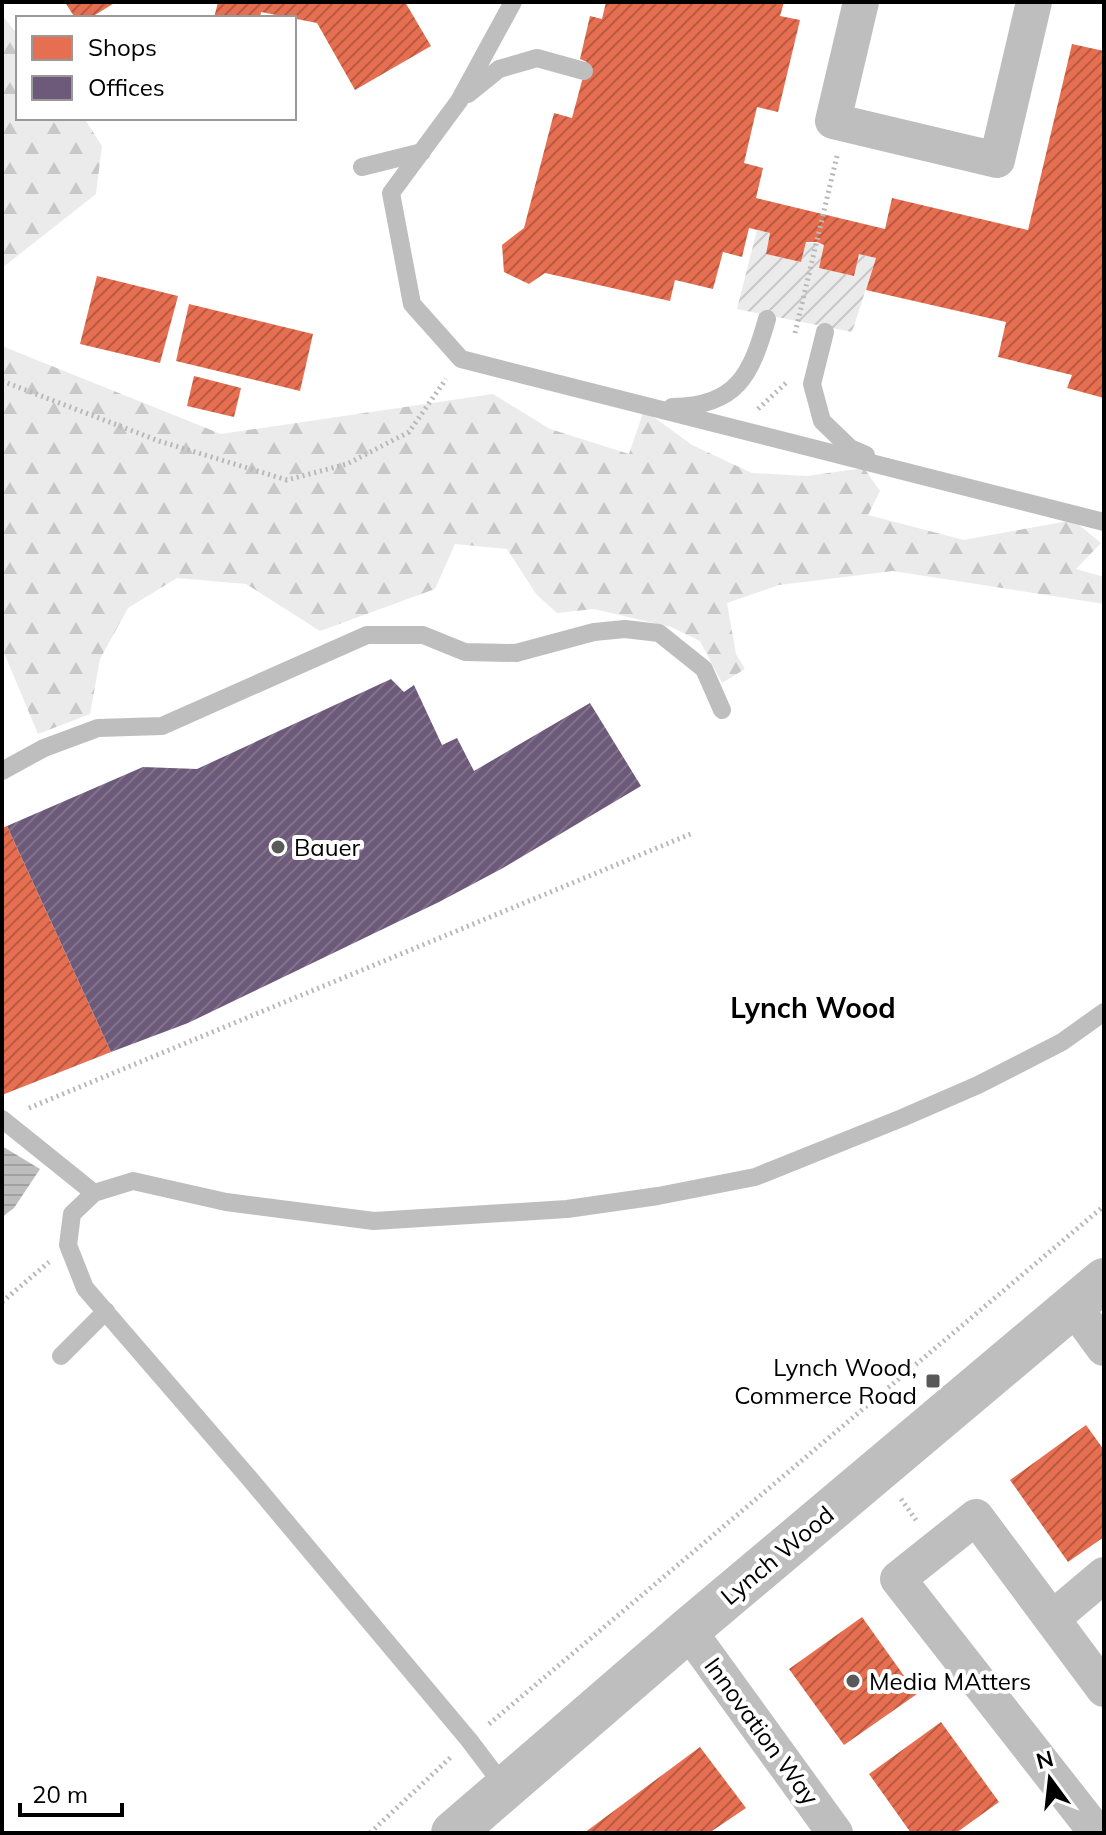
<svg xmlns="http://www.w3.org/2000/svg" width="1106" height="1835" font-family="Mulish,sans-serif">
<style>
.forest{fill:url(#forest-firs)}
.garden{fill:url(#garden-furrows)}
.water{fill:url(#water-rules)}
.shops{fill:url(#shops-hatch)}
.offices{fill:url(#offices-hatch)}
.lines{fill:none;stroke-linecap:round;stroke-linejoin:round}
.path{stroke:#b9b9b9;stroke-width:5;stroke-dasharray:2 4;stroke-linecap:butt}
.service{stroke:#bebebe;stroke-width:18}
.minor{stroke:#bebebe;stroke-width:36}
.tertiary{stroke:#bebebe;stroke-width:44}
.poi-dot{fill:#595959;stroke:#fff;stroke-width:3}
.labels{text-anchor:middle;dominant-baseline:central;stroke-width:8;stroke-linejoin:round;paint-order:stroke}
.poi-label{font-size:24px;fill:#000;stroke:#fff;text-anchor:start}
.street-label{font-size:24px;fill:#000;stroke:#fff}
.quarter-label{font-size:28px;font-weight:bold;fill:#000;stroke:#fff}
</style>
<defs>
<pattern id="forest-firs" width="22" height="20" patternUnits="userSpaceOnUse" patternTransform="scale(2)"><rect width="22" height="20" fill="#ebebeb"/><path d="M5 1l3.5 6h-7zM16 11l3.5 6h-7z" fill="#c8c8c8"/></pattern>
<pattern id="garden-furrows" width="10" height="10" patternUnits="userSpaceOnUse" patternTransform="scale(2)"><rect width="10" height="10" fill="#ebebeb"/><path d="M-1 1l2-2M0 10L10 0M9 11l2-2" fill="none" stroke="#c8c8c8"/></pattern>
<pattern id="water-rules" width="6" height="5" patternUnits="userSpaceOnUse" patternTransform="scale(2)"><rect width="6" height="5" fill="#bdbdbd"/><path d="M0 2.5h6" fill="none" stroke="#a1a1a1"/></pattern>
<pattern id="shops-hatch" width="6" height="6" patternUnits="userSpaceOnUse" patternTransform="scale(2)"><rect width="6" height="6" fill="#e76f51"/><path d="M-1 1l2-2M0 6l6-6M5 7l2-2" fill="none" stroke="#b95941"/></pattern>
<pattern id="offices-hatch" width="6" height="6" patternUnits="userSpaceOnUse" patternTransform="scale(2)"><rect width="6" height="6" fill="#6d597a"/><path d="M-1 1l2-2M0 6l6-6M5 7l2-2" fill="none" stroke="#82748b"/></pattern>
</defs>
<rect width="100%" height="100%" fill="#fff"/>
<g class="forest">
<polygon points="2,15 18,35 18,118 84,118 102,146 96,194 2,268"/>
<polygon points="2,346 221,434 493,394 550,429 629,454 644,410 692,445 752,473 807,476 864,468 880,491 868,515 964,540 1073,520 1101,543 1076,569 1104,577 1104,604 893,571 779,585 727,603 736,654 745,669 722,683 700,641 671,627 594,609 557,613 536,594 507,549 455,544 435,589 320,631 246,584 177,578 128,608 100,659 90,714 38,734 2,648"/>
</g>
<polygon class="garden" points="757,230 770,233 766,254 801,262 806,242 824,245 819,268 853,276 859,254 876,258 852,332 737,309"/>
<polygon class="water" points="2,1146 40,1169 14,1208 2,1217"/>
<g class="shops">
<polygon points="65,2 116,2 90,18 75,18"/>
<polygon points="218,2 405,2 431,46 355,90 317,23 261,12 260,18 214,18"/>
<polygon points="606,2 784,2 780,16 800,20 778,112 757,107 744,163 763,168 756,198 885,229 892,198 1028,230 1072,44 1104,51 1104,398 1067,388 1072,375 998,357 1006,322 866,290 876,258 859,254 854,276 819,268 824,245 817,242 806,242 801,262 766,254 770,233 749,228 742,257 723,252 713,289 675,280 670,301 545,273 529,284 504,272 502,245 524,228 554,113 572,118 587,62 580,59 590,16 602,19"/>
<polygon points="97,276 178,296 160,363 80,344"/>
<polygon points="189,304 313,334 300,391 176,361"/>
<polygon points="194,376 241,388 234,417 187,406"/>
<polygon points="7,826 111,1052 2,1095 2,828"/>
<polygon points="1086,1425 1104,1450 1104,1537 1068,1562 1010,1480"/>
<polygon points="862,1617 917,1694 844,1745 789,1669"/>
<polygon points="941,1722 999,1802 956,1833 911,1833 869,1774"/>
<polygon points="700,1747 746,1808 709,1833 584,1833"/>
</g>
<polygon class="offices" points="391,679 404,692 414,685 442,745 457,738 474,771 590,703 641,786 503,868 439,902 188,1023 111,1052 7,826 143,767 197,769"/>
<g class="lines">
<g class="path">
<polyline points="795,333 837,156"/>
<polyline points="2,381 159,441 287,480 347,464 409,432 446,379"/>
<polyline points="758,409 786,383"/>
<polyline points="29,1108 693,833"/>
<polyline points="2,1302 49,1262"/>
<polyline points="901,1499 916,1520"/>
<polyline points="489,1724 1104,1206"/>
<polyline points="370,1833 451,1757"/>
</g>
<g class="service">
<polyline points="513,2 459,101 391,193 412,304 461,359 1104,522"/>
<polyline points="468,94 499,69 537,58 584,71"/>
<polyline points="362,167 422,152"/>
<polyline points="825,332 812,384 822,421 850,448 866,455"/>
<path d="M 672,407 C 737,406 751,375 767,319"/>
<polyline points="2,771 44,748 98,728 162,726 367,635 423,635 465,652 516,653 594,632 625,629 659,633 704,669 722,710"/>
<polyline points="2,1119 94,1193"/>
<polyline points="61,1356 106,1311"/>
<polyline points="506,1789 469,1740 250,1479 85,1288 68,1245 72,1214 94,1193 133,1181 226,1202 374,1221 567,1209 658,1196 755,1177 902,1118 978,1085 1062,1042 1104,1012"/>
</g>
<g class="minor">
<polyline points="861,2 833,121 997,160 1034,2"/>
<polyline points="1074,1307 1104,1348"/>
<polyline points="1053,1618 1104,1575"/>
<polyline points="688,1630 835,1833"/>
<polyline points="1097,1833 898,1579 976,1517 1104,1689"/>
</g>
<polyline class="tertiary" points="453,1833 688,1630 1104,1280"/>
</g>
<g class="poi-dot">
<circle cx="278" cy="847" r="8"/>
<rect x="925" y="1373" width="16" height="16" rx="4"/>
<circle cx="853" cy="1681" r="8"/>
</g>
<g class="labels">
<g class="poi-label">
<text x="294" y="847">Bauer</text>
<text x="917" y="1367" text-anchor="end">Lynch Wood,<tspan x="917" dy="28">Commerce Road</tspan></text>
<text x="869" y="1681">Media MAtters</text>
</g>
<g class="street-label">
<text transform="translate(777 1555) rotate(-40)">Lynch Wood</text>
<text transform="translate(762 1731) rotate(54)">Innovation Way</text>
</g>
<g class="quarter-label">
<text x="813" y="1007">Lynch Wood</text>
</g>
</g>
<rect width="1106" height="1835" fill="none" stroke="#000000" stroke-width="8"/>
<rect x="16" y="16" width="280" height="104" fill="#ffffff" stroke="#999999" stroke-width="2"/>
<rect x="32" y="36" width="40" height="24" fill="#e76f51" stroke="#999999" stroke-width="2"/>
<text x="88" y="56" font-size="24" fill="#000000">Shops</text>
<rect x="32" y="76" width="40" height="24" fill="#6d597a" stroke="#999999" stroke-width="2"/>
<text x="88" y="96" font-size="24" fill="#000000">Offices</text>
<g transform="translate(1050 1779) rotate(345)" stroke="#ffffff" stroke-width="6" paint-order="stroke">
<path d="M0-6L14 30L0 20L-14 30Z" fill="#000000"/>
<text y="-12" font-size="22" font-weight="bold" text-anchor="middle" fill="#000000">N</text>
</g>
<path d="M20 1803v12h102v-12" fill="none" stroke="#000000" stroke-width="4"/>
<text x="32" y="1803" font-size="24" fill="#000000" stroke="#ffffff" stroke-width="6" paint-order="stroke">20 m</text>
</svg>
